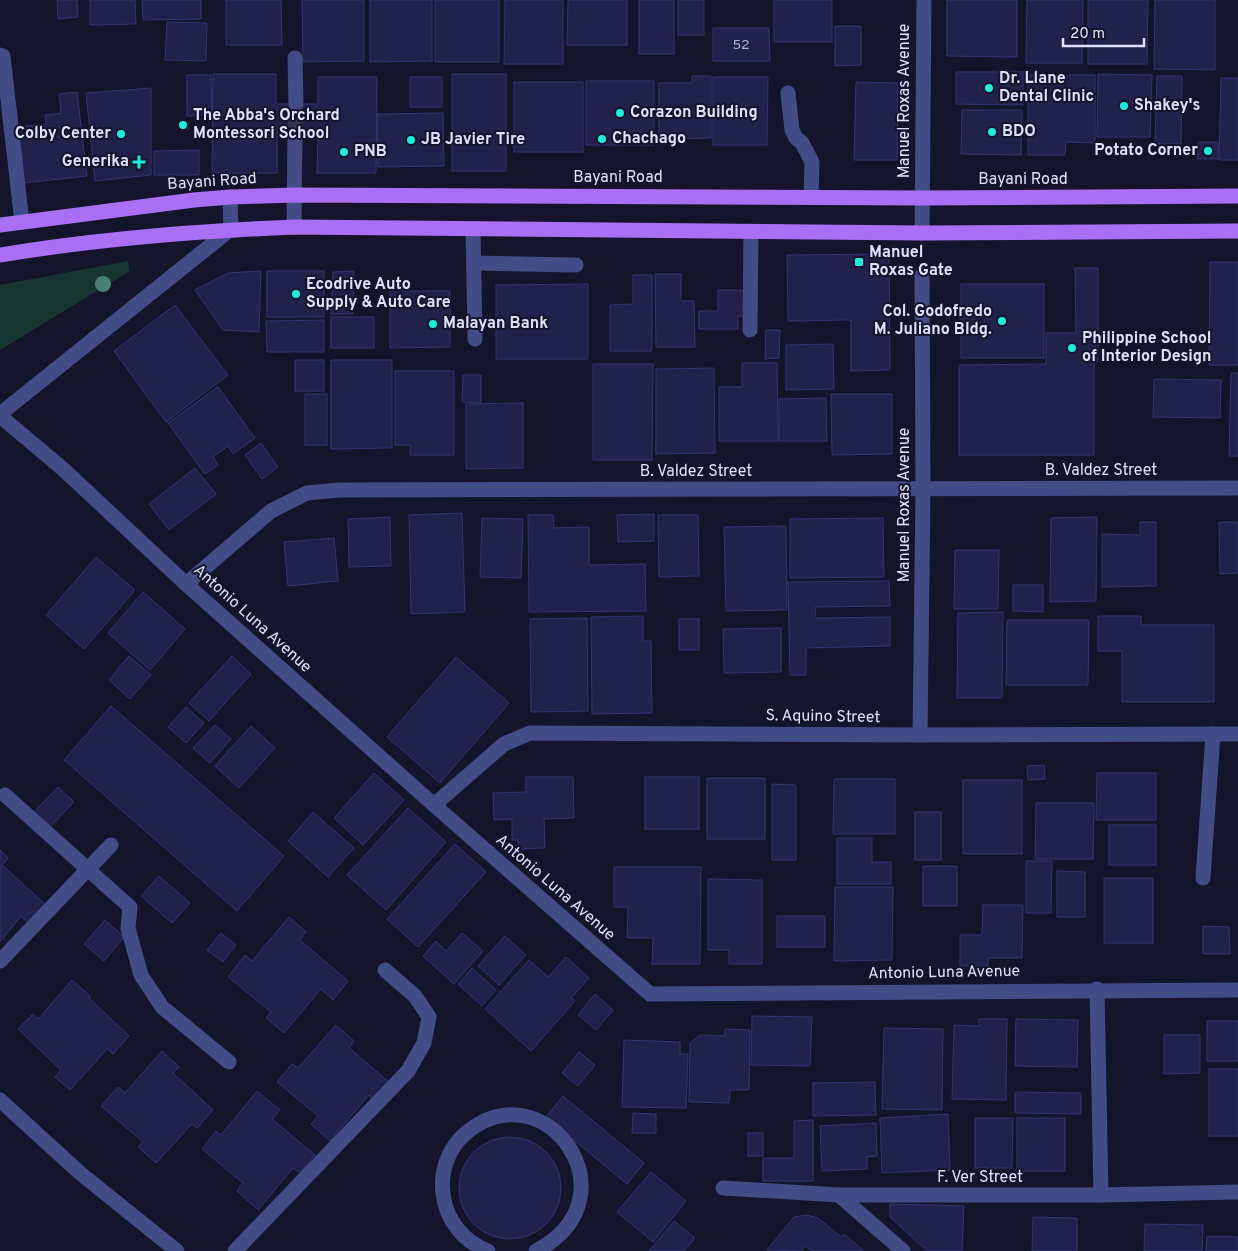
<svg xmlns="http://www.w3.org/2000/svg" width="1238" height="1251" font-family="Overpass,sans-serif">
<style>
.green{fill:#17352e}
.building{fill:#21214b;stroke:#353475}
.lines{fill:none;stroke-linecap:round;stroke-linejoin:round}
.minor-tunnel{stroke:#33334a;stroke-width:15;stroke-dasharray:15 8;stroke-linecap:butt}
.minor{stroke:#424c87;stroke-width:15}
.major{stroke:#a96ff5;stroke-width:15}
.tree{fill:#468171}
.poi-dot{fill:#19f0dc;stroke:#14142b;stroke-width:2}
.labels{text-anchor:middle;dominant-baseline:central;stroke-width:4;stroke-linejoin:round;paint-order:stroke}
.number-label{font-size:14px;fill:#b0b2d0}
.poi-label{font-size:16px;font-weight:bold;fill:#e0e2fd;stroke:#14142b;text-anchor:start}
.street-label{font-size:16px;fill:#e0e2fd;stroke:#14142b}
</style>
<rect width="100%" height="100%" fill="#14142b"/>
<polygon class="green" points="128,261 130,271 0,350 0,285"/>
<g class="building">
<polygon points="57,0 77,0 78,17 58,19"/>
<polygon points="90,0 135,0 136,24 90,25"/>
<polygon points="142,0 201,0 201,19 143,20"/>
<polygon points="226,0 281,0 282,45 226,45"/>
<polygon points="302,0 364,0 364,61 303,62"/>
<polygon points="370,0 432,0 432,61 370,62"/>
<rect x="435" y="0" width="64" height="62"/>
<polygon points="505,0 563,0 563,64 504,64"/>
<polygon points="568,0 627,0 627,45 567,45"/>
<rect x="639" y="0" width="35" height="54"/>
<rect x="678" y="0" width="26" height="35"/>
<rect x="774" y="0" width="58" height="42"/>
<polygon points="947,0 1017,0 1017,57 947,56"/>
<polygon points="1027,0 1083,0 1082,63 1026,63"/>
<polygon points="1088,0 1148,0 1147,64 1088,64"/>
<polygon points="1155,0 1215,0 1215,70 1154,69"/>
<polygon points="167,22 207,23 206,61 165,60"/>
<polygon points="835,26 861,26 861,65 835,66"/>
<polygon points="713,28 769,28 770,61 713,61"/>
<polygon points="956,72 1023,72 1023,105 956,104"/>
<polygon points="213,74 276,74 276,104 318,104 318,77 377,77 376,173 317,173 318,134 277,134 277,173 212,173"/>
<rect x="452" y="74" width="54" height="97"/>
<polygon points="1098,74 1152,75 1150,137 1097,137"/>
<polygon points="187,75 211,75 212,115 187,116"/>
<polygon points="1028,75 1095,75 1095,143 1066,142 1065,155 1028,155"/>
<polygon points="692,76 711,76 711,138 659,139 659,83 692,83"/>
<polygon points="1157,76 1182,76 1181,144 1155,144"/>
<rect x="410" y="77" width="32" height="30"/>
<polygon points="713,77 768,77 767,145 713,145"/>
<polygon points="1221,78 1238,78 1238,160 1219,160"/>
<rect x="586" y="81" width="68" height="64"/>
<rect x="514" y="82" width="69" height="70"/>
<polygon points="856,82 898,83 897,160 854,160"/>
<polygon points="151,88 151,175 95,181 86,93"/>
<polygon points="77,92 87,176 24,183 18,127 46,124 45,115 61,113 59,94"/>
<polygon points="962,110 1022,110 1021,155 961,154"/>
<polygon points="443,113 444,166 378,167 377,114"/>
<rect x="1198" y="142" width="20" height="17"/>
<polygon points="199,150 199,175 154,175 154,151"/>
<polygon points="889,254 890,370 851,371 851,320 788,321 787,255"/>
<polygon points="1210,262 1238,262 1238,365 1209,365"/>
<polygon points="1075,268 1098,268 1098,362 1094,362 1094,455 959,455 959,365 1046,364 1046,333 1076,333"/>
<polygon points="261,271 259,332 223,330 195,290 228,273"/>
<rect x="267" y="271" width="57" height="46"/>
<polygon points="354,271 353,314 331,314 333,272"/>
<polygon points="655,274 681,274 681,301 694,301 695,347 656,347"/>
<polygon points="633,275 652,275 652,351 610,351 610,305 633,304"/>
<polygon points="390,281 402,282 402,291 450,291 450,347 390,348"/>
<polygon points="588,284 588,359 496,359 496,285"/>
<rect x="961" y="284" width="83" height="74"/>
<polygon points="718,290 745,290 746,316 738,316 738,329 699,329 699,311 718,311"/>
<polygon points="175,305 228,375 166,422 114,351"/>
<rect x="331" y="317" width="43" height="31"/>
<polygon points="324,320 324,352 267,352 266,321"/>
<polygon points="766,330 780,330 779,358 765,359"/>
<polygon points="833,344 834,389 786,390 786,345"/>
<rect x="295" y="360" width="29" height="31"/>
<polygon points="331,360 392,360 392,448 331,449"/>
<polygon points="742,363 777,363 778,441 719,441 719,387 742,387"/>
<polygon points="593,364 653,364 652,460 593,460"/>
<polygon points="714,368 715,453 656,454 656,369"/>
<polygon points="395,371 454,371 454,455 410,455 410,445 395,445"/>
<polygon points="1231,373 1238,373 1238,456 1229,456"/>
<polygon points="463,375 481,375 481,403 462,402"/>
<polygon points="1154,379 1221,380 1220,418 1153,417"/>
<polygon points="218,387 255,438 233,454 228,446 213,457 218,465 205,474 168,423"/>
<rect x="305" y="394" width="22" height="51"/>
<polygon points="831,394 892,394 892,454 832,455"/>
<polygon points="826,398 827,441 779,441 779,399"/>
<polygon points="523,403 523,468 466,469 466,404"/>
<polygon points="261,443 278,467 262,479 245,455"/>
<polygon points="195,468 216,494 169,530 149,504"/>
<polygon points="462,513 465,612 411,614 409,515"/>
<polygon points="654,514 654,541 618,542 617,515"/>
<polygon points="528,515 553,515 554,528 589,527 589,565 645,564 646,611 529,612"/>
<polygon points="658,515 698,515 699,576 659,577"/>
<polygon points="390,517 391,566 349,567 348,519"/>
<polygon points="1097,517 1096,601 1050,602 1051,518"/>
<polygon points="482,518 523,519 521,578 480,577"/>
<polygon points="883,518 884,577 790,578 790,519"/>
<polygon points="1140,522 1156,522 1156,586 1102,587 1102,534 1140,535"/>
<polygon points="1219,522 1238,522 1238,573 1220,574"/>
<polygon points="786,526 787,610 726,611 724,527"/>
<polygon points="334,538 338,581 288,586 284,542"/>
<polygon points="955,550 999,550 998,609 954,609"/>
<polygon points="96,557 135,590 84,649 46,615"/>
<polygon points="889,581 890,606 815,607 816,618 890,617 890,646 806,648 806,675 790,675 788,582"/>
<polygon points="1013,585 1043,585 1043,612 1013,611"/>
<polygon points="143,592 185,629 150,670 108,633"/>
<polygon points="1003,612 1002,698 957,698 958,613"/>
<polygon points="643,616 643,641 651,641 652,713 592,714 591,617"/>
<polygon points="1098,616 1141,616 1141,625 1214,625 1214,702 1122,702 1122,651 1098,651"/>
<polygon points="587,618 588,711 531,712 530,619"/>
<rect x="679" y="619" width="20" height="31"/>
<polygon points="1007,620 1089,620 1088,685 1006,685"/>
<polygon points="781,628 781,672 724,673 723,629"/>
<polygon points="129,656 151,675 130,699 109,680"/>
<polygon points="232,656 251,674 209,721 189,703"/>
<polygon points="456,657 509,703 440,783 387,737"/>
<polygon points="111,706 284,856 237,911 64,760"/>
<polygon points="186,707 204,723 186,743 168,727"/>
<polygon points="215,725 231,739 210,763 193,748"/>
<polygon points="251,726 275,748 239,788 215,766"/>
<polygon points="1044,765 1045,779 1028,780 1027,766"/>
<polygon points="374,773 404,800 363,845 334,818"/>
<polygon points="1097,773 1156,773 1156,820 1096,820"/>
<polygon points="526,777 573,777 574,818 544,819 545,848 518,849 518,840 512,840 512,819 494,820 493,793 526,792"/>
<rect x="645" y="777" width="54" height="52"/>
<rect x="707" y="778" width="58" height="61"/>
<polygon points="834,779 895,779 895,834 833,834"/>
<rect x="963" y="780" width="59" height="74"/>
<polygon points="772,784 796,785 796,860 772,860"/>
<polygon points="58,787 74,802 50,827 34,812"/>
<polygon points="1036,803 1094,803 1093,859 1035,859"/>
<polygon points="408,808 446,842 386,910 347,875"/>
<polygon points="313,812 354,848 328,877 288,841"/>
<rect x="915" y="812" width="26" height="48"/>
<rect x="1109" y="825" width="47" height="40"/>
<polygon points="837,838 872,838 872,862 891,862 891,884 837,884"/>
<polygon points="455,844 486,872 418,947 387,919"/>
<polygon points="0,850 8,858 2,865 45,904 28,923 21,916 0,942"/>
<polygon points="1026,861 1052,861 1051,913 1026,913"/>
<rect x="923" y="866" width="34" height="40"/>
<polygon points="614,867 701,867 700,964 652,964 653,938 627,938 628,907 614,907"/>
<polygon points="1057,871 1085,872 1085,917 1057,917"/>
<polygon points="159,876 190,903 172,923 141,896"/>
<rect x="1104" y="878" width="49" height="65"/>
<polygon points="708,879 762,880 762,964 729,964 729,950 708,950"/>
<polygon points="835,887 893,887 892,960 834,961"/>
<polygon points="983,905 1023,905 1022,958 988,958 988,966 960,966 960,935 982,935"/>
<rect x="777" y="916" width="48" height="31"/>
<polygon points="289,917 306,932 300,940 348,981 333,1000 321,989 284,1033 266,1018 271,1012 228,977 245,955 252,961"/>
<polygon points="105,920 124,937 104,961 84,944"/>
<polygon points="1203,926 1229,927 1230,954 1203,954"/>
<polygon points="221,933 236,945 223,962 207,950"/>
<polygon points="462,933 483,951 454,984 423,956 436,941 446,951"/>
<polygon points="505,936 526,955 499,985 478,966"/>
<polygon points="566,957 589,978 571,998 575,1001 531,1051 485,1009 529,960 548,977"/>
<polygon points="472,968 496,990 482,1006 458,984"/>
<polygon points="72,980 90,996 89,998 129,1036 113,1054 107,1049 70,1090 55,1077 61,1070 18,1029 33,1014 38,1019"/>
<polygon points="595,994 613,1010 596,1030 578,1015"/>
<polygon points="752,1016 812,1017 810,1066 751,1065"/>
<polygon points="979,1019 1007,1019 1006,1100 952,1099 954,1025 979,1026"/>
<polygon points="1016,1019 1078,1020 1077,1067 1015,1066"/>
<rect x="1207" y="1021" width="31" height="40"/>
<polygon points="336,1025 354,1041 349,1048 389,1082 374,1100 369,1095 330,1141 311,1124 318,1116 277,1082 292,1064 298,1068"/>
<polygon points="884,1028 943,1029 942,1110 882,1109"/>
<polygon points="725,1029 750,1030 749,1090 730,1090 729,1103 689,1102 690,1043 700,1035 724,1036"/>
<polygon points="1164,1035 1200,1035 1200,1073 1164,1074"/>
<polygon points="624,1040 680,1042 680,1054 688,1054 686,1108 622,1107"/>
<polygon points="162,1051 179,1067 173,1073 213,1110 197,1128 192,1124 156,1163 138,1147 143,1142 101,1106 118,1087 125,1093"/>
<polygon points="579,1052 595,1065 578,1086 562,1073"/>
<rect x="1209" y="1069" width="29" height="67"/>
<polygon points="875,1082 876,1115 813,1116 813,1083"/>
<polygon points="257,1091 280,1110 272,1119 315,1155 300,1173 293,1168 258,1210 237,1191 243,1183 202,1149 216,1131 221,1135"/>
<polygon points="1015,1092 1081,1093 1081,1114 1015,1113"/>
<polygon points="563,1096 644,1163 627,1184 546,1117"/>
<polygon points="633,1113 656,1114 656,1133 632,1133"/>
<polygon points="948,1114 950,1170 882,1173 880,1118"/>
<polygon points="975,1118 1013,1118 1012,1168 975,1168"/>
<rect x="1017" y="1118" width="48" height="53"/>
<polygon points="813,1120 813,1181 763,1181 763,1158 794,1158 794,1121"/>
<polygon points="876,1123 877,1156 867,1157 867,1169 822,1171 820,1126"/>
<rect x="748" y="1133" width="15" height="23"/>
<circle cx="510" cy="1188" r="51"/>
<polygon points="651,1172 686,1201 653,1242 617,1212"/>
<polygon points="890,1204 964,1206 962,1251 927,1251 890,1217"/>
<polygon points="807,1215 818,1218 841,1237 844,1234 864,1251 812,1251 805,1246 801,1251 767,1250 794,1217"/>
<polygon points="1033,1217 1077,1218 1077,1251 1032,1251"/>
<polygon points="674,1221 695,1238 684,1251 649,1251"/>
<polygon points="1145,1224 1203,1225 1202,1251 1144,1251"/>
<polygon points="1207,1236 1238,1237 1238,1251 1206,1251"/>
</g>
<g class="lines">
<polyline class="minor-tunnel" points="295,134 296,104"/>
<g class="minor">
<polyline points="0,55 3,56 22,222"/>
<polyline points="295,58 296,104"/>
<polyline points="788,93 792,130 796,138 802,143 812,162 811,197"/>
<polyline points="294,227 295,134"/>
<polyline points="473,229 475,339"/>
<polyline points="922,233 924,0"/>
<polyline points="474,263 576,265"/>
<polyline points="750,330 751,232"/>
<polyline points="0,414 231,229 230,197"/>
<polyline points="0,416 63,469 186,584 434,805 650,994 1238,990"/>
<polyline points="186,584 271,511 307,493 339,490 1238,488"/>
<polyline points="920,735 923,490 922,275"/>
<polyline points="5,795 130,907 128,928 141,975 162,1007 229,1062"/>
<polyline points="434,805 504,744 530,733 920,735 1238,734"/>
<polyline points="1203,878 1213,734"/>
<polyline points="0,961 111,845"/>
<polyline points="1097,989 1101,1195"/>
<polyline points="0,1100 80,1173 177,1251"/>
<polyline points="723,1188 839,1195 1101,1195 1238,1192"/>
<polyline points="839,1195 903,1251"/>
<polyline points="235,1251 408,1071 424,1043 429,1017 415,996 385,970"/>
<path d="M 488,1251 C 464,1242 446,1220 443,1194 C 440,1172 448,1148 466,1133 C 544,1067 639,1197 536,1251"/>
</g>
<g class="major">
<polyline points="0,225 194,200 230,197 295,195 922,198 1238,196"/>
<path d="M 0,255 C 97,239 196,231 294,227 L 922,233 L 1238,231"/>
</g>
</g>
<circle class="tree" cx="103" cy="284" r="8"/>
<g class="poi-dot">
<circle cx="989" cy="88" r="5"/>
<circle cx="1124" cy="106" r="5"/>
<circle cx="620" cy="113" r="5"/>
<circle cx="183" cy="125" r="5"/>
<circle cx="992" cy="132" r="5"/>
<circle cx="121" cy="134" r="5"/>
<circle cx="602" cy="139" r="5"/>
<circle cx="411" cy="140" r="5"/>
<circle cx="1208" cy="151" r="5"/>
<circle cx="344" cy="152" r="5"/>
<path d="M136.5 154.5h5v5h5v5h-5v5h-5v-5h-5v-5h5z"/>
<rect x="854" y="257" width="10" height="10" rx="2.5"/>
<circle cx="296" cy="294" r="5"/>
<circle cx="1002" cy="321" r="5"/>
<circle cx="433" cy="324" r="5"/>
<circle cx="1072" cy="348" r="5"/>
</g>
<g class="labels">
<g class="number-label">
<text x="741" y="45">52</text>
</g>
<g class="poi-label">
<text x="999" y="79">Dr. Llane<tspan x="999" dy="18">Dental Clinic</tspan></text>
<text x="1134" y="106">Shakey's</text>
<text x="630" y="113">Corazon Building</text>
<text x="193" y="116">The Abba's Orchard<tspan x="193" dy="18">Montessori School</tspan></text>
<text x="1002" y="132">BDO</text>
<text x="111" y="134" text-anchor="end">Colby Center</text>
<text x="612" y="139">Chachago</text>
<text x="421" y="140">JB Javier Tire</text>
<text x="1198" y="151" text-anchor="end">Potato Corner</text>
<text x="354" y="152">PNB</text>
<text x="129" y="162" text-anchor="end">Generika</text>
<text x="869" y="253">Manuel<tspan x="869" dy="18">Roxas Gate</tspan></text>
<text x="306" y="285">Ecodrive Auto<tspan x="306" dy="18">Supply &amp; Auto Care</tspan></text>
<text x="992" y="312" text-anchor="end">Col. Godofredo<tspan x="992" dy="18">M. Juliano Bldg.</tspan></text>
<text x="443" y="324">Malayan Bank</text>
<text x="1082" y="339">Philippine School<tspan x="1082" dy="18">of Interior Design</tspan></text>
</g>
<g class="street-label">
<text transform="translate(905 101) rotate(-90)">Manuel Roxas Avenue</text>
<text x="618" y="178">Bayani Road</text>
<text x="1023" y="180">Bayani Road</text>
<text transform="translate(212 182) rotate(-4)">Bayani Road</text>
<text x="1101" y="471">B. Valdez Street</text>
<text x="696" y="472">B. Valdez Street</text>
<text transform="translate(905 505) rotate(-90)">Manuel Roxas Avenue</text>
<text transform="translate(252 619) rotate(42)">Antonio Luna Avenue</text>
<text transform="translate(823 717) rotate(1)">S. Aquino Street</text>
<text transform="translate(555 888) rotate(41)">Antonio Luna Avenue</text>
<text transform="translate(944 973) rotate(-1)">Antonio Luna Avenue</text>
<text x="980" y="1178">F. Ver Street</text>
</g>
</g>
<path d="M1063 38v8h81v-8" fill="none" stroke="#e0e2fd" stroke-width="2.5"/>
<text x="1070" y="38" font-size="15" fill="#e0e2fd" stroke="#14142b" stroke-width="4" paint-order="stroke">20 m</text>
</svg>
